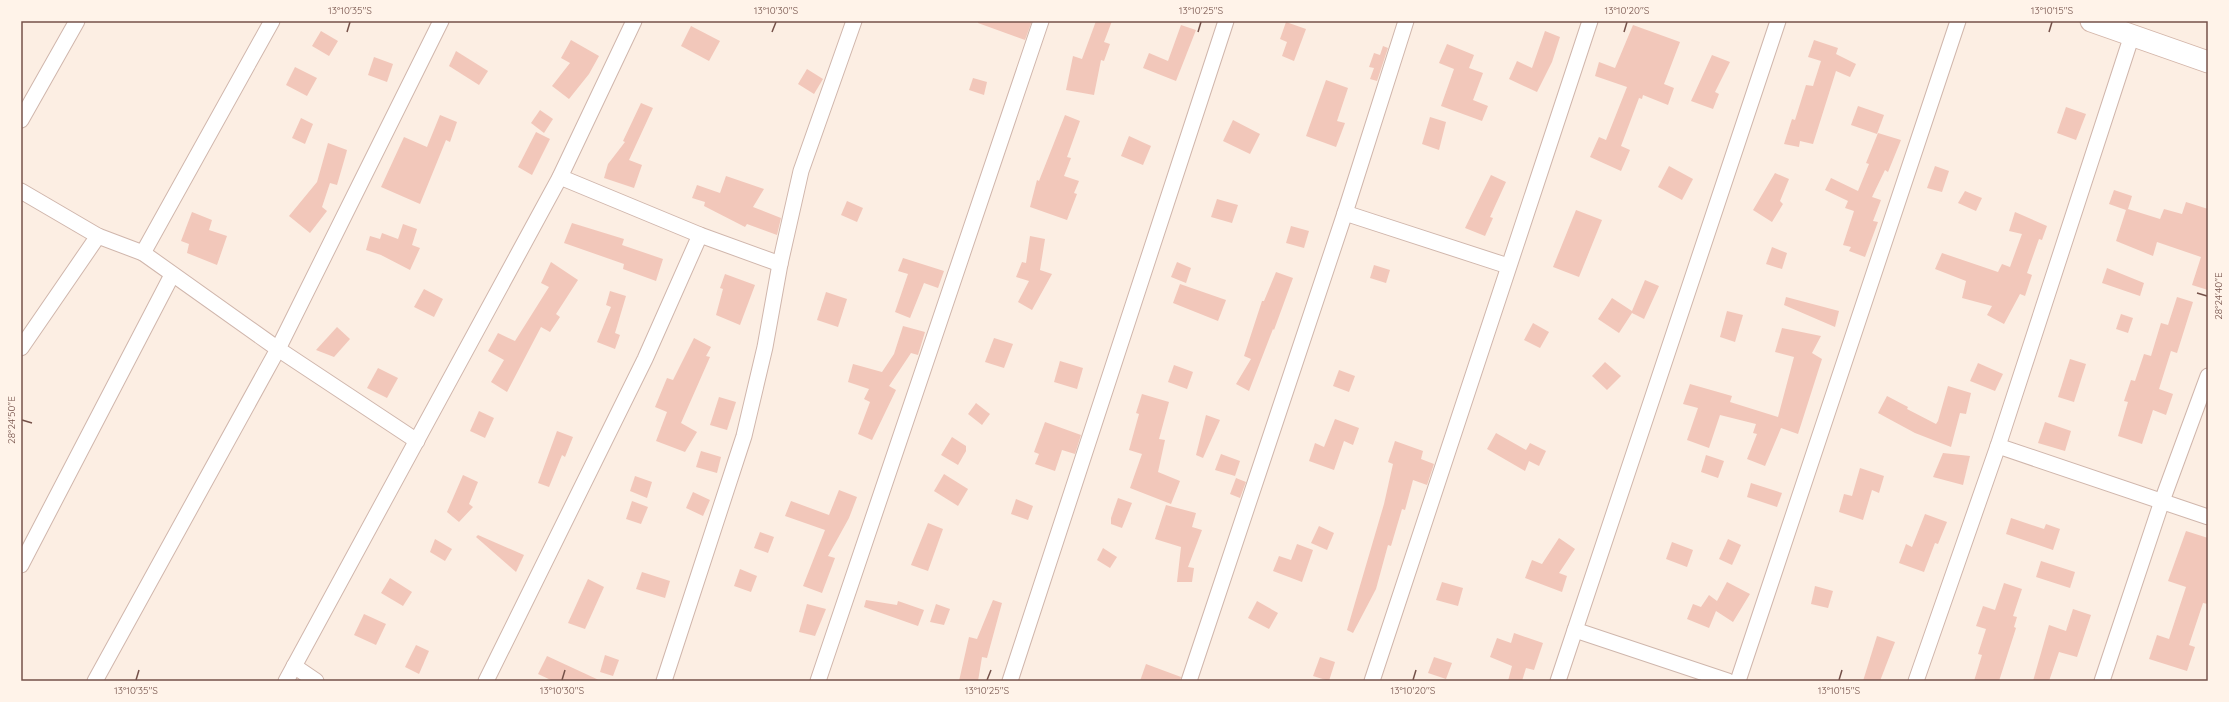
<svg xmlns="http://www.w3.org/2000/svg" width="2229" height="702" font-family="Quicksand,sans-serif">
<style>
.building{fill:#f2c7ba}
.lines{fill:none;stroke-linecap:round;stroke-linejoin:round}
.street-casing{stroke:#d0b6ac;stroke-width:17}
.secondary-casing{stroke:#d3b5a9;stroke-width:23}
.street{stroke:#fff;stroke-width:15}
.secondary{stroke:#fff;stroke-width:21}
.ticks{fill:none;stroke:#755149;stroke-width:1.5}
.neatline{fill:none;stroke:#755149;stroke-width:1.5}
.ticks-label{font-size:10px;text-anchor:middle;fill:#755149}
</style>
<rect width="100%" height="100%" fill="#fceee3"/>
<g class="building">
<polygon points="978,21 1032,21 1025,40 978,23"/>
<polygon points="1096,21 1112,21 1104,42 1110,44 1104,61 1101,60 1094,95 1066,90 1073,56 1082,59"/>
<polygon points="1286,22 1306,29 1294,61 1282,56 1287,42 1280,39"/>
<polygon points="1181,25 1196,30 1176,81 1143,68 1149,53 1168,61"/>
<polygon points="1633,25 1680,42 1664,84 1674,88 1668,105 1643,95 1642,99 1639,98 1621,146 1630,150 1621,171 1590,157 1599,137 1606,140 1627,87 1595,76 1599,62 1615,68"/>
<polygon points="691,26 720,41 709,61 681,46"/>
<polygon points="321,31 338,41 329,56 312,46"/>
<polygon points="1545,31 1560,37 1552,62 1537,92 1509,79 1517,61 1532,68"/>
<polygon points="571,40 599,56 589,74 569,99 552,86 570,63 561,58"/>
<polygon points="1814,40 1838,48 1836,54 1856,64 1850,77 1836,71 1813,144 1800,141 1799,147 1784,144 1792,119 1795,120 1806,85 1813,86 1821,61 1808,57"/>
<polygon points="1447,44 1474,55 1469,68 1483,73 1473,100 1488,106 1482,121 1441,106 1454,69 1439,63"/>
<polygon points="1383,46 1388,48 1377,81 1370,79 1374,68 1369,67 1374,53 1380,55"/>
<polygon points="456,51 488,71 479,85 449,66"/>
<polygon points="1712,55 1730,62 1715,92 1719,94 1713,109 1691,101"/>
<polygon points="374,57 393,64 387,82 368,75"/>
<polygon points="295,67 317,78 307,96 286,85"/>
<polygon points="807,69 823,79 814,94 798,84"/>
<polygon points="973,78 987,82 984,95 969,90"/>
<polygon points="1326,80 1348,88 1337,121 1345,123 1336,147 1306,136"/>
<polygon points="641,103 653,108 629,160 642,165 634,188 604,178 608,164 625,142 623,141"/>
<polygon points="1858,106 1884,115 1877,134 1851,125"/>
<polygon points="2066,107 2086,114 2076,140 2057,133"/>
<polygon points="540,110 553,119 544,133 531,123"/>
<polygon points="440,115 457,122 450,142 446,140 420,204 381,187 404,137 427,147"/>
<polygon points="1065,115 1080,121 1067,157 1071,158 1064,176 1079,181 1074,193 1077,194 1067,220 1030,207 1037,180 1039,181"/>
<polygon points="1430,117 1446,122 1439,150 1422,144"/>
<polygon points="301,118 313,124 305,144 292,138"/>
<polygon points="1233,120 1260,134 1250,154 1223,141"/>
<polygon points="536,132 550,139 532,175 518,167"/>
<polygon points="1878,133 1901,140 1888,172 1885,170 1872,197 1881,200 1873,221 1878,222 1865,257 1849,251 1851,247 1843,245 1854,211 1845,208 1848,201 1825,190 1831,178 1858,191 1869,164 1866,163"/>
<polygon points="1129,136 1151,146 1143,165 1121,156"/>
<polygon points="328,143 347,150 346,154 337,185 330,183 322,207 327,211 310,233 289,216 317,182"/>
<polygon points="1669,166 1693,179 1682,200 1658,187"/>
<polygon points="1935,166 1949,171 1942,192 1927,188"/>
<polygon points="1775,173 1789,179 1780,201 1783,204 1772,222 1753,210"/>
<polygon points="1491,175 1506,182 1490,217 1493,218 1485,236 1465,228"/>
<polygon points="726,176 764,189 753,207 781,218 777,235 747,224 745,227 704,206 705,202 692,198 697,185 720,193"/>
<polygon points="2114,190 2132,196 2128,209 2160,219 2164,209 2182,214 2186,202 2208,209 2208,290 2192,285 2201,257 2157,242 2153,256 2116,241 2126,210 2109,204"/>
<polygon points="1965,191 1982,198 1976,211 1958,203"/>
<polygon points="1217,199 1238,205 1232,223 1211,217"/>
<polygon points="847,201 863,208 857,222 841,215"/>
<polygon points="1576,210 1602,220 1579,277 1553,267"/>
<polygon points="192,212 212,220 209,230 227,236 217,265 187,253 189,244 181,241"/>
<polygon points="2015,212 2047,226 2042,240 2039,239 2027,273 2032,275 2025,296 2020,294 2004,324 1987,315 1992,306 1962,298 1966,281 1935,269 1942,253 1998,272 2002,264 2010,267 2022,234 2009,231"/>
<polygon points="572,223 624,239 622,245 663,259 656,281 623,269 624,264 564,243"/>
<polygon points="403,224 417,229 412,245 420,248 410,270 381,255 366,250 370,236 380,239 382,233 398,239"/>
<polygon points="1291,226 1309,231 1304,248 1286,243"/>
<polygon points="1030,236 1045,239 1040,270 1052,274 1032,310 1018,302 1029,281 1016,277 1022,262 1026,263"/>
<polygon points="1772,247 1787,253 1782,269 1766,264"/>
<polygon points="903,258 944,271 938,288 924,283 910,318 895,312 908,274 898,271"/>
<polygon points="551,262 578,280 556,314 560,317 550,332 541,327 507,392 491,382 504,360 488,351 498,333 515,341 549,287 541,283"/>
<polygon points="1177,262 1191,268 1186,283 1171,277"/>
<polygon points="1374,265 1390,270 1386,283 1370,278"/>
<polygon points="2107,268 2144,283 2140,296 2102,283"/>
<polygon points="1276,272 1293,278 1274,330 1273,329 1249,391 1236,384 1251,359 1244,356 1262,301 1264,301"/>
<polygon points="725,274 755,285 740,325 716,315 723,289 720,288"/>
<polygon points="1645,280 1659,286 1644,319 1632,313 1619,333 1598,319 1612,298 1632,311"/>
<polygon points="1180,284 1226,300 1218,321 1173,303"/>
<polygon points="424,289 443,299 434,317 414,307"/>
<polygon points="610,291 626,296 615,333 620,335 615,349 597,342 611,307 606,305"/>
<polygon points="826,292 847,299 838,327 817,320"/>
<polygon points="1786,297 1839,311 1835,327 1784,305"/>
<polygon points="2177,297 2193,302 2177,353 2171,351 2159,389 2173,394 2166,415 2153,410 2142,444 2118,436 2128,402 2124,401 2131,380 2135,381 2144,354 2151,356 2161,323 2168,325"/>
<polygon points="1727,311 1743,315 1735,342 1720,337"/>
<polygon points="2121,314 2133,318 2128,333 2116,329"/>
<polygon points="1533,323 1549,332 1540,348 1524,340"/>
<polygon points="903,326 925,332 918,355 911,353 889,386 896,390 872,440 858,434 870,402 864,399 869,389 848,382 853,364 882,372 894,354"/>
<polygon points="337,327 350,339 334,357 316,350"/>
<polygon points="1782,328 1821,336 1812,353 1822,359 1798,434 1781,428 1765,466 1747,459 1757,434 1753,433 1756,424 1720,415 1709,448 1687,440 1698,408 1683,404 1690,384 1732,396 1730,402 1778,417 1794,357 1775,352"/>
<polygon points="694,338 711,347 706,356 710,357 681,423 697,432 685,452 656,441 667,412 655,407 667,378 673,380"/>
<polygon points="994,338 1013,344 1004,368 985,362"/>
<polygon points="2070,359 2086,364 2074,402 2058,397"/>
<polygon points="1060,361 1083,368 1077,389 1054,382"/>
<polygon points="1605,362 1621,376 1607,390 1592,376"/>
<polygon points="1978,363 2003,374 1995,391 1970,381"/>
<polygon points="1174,365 1193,372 1187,389 1168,382"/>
<polygon points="378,368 398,378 387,398 367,388"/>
<polygon points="1339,370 1355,376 1349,392 1333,386"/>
<polygon points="1948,386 1971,393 1966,414 1960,413 1951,447 1915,433 1878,413 1887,396 1908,407 1907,409 1936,424 1938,421"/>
<polygon points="1142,394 1169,402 1159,439 1165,440 1158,472 1180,481 1171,504 1130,488 1142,454 1129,450 1139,414 1136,413"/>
<polygon points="719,397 736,402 727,430 710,425"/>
<polygon points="976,403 990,414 982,425 968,414"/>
<polygon points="479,411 494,418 485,438 470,431"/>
<polygon points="1206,415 1220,420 1203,458 1196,455"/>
<polygon points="1335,419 1359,428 1353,445 1344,441 1334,470 1309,461 1315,443 1324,447"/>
<polygon points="1045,422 1081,435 1075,454 1062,450 1055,471 1035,464 1039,454 1034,452"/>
<polygon points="2045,422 2071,431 2065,451 2038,443"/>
<polygon points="557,431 573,437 565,457 562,455 549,487 538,483"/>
<polygon points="1496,433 1526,450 1530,443 1546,451 1539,466 1529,461 1525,471 1487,449"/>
<polygon points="952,437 966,446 966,451 958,465 941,455"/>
<polygon points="1395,441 1423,451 1421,459 1434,464 1427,485 1413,480 1405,510 1402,509 1391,546 1388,545 1376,589 1353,633 1347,630 1384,504 1393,464 1388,462"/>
<polygon points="701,451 721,457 717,473 696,467"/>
<polygon points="1943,453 1970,456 1963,485 1933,477"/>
<polygon points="1221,454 1240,461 1235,476 1215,470"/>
<polygon points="1706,455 1724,461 1718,478 1701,472"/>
<polygon points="1860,468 1884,476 1879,493 1872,490 1863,520 1839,512 1844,494 1852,496"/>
<polygon points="944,474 968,489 958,506 934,491"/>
<polygon points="463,475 478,482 469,504 473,507 459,522 447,512"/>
<polygon points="635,476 652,482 647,498 630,491"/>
<polygon points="1236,478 1246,482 1240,498 1230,494"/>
<polygon points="1751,483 1782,493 1777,507 1747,497"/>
<polygon points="839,490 857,497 849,518 828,556 835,558 822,593 803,586 825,530 785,516 791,501 829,515"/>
<polygon points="693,492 710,500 703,516 686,508"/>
<polygon points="1118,498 1132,503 1122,528 1111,524 1111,518"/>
<polygon points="1016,499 1033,506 1028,520 1011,514"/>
<polygon points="632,501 648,507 641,524 626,519"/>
<polygon points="1166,505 1196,513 1192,527 1202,530 1188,567 1194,568 1192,582 1177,582 1181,547 1155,539"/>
<polygon points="1925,514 1947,522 1938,544 1935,543 1924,572 1899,563 1906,544 1912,547"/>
<polygon points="2011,518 2044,529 2046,524 2060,529 2053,550 2006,534"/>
<polygon points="928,523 943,529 928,571 911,565"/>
<polygon points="1319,526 1334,533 1327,550 1311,543"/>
<polygon points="2186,531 2208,538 2208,604 2203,603 2189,645 2195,647 2187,671 2149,659 2157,635 2169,639 2186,587 2168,581"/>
<polygon points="760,532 774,537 768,553 754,548"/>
<polygon points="478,535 524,555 516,572 476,537"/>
<polygon points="1559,538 1575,549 1559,573 1567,576 1562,592 1525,578 1532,560 1542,564"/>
<polygon points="435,539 452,549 445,561 430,552"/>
<polygon points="1728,539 1741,545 1732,565 1719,559"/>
<polygon points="1672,542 1693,550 1687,567 1666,559"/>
<polygon points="1297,544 1313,550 1302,582 1273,571 1279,556 1291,560"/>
<polygon points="1103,548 1117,557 1110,568 1097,560"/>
<polygon points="2041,561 2075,572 2070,588 2036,577"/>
<polygon points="740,569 757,576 751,592 734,586"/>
<polygon points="642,572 670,581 665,598 636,589"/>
<polygon points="390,578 412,592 403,606 381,593"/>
<polygon points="588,579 604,587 585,629 568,623"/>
<polygon points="1442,582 1463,588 1458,606 1436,600"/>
<polygon points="1727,582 1750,594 1733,622 1716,611 1709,628 1687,619 1693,604 1701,607 1709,595 1717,601"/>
<polygon points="2004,583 2022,589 2013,616 2017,617 2014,627 2016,628 1999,681 1974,681 1982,655 1978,654 1986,629 1976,626 1983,606 1995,610"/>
<polygon points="1815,586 1833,591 1828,608 1811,604"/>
<polygon points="866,600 897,605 898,601 924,610 918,626 864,607"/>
<polygon points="993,600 1002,603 987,658 982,657 978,681 959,681 969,637 977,639"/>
<polygon points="1257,601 1278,613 1269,629 1248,618"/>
<polygon points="807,604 826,609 815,636 799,632"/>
<polygon points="936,604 950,609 944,625 930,622"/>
<polygon points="2073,609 2091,615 2077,657 2059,652 2049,681 2033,681 2049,625 2066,631"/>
<polygon points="364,614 386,624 376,645 354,635"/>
<polygon points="1514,633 1543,643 1534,670 1526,668 1522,681 1508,681 1512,666 1490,657 1497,638 1511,643"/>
<polygon points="1877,636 1895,642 1880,681 1863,681"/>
<polygon points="416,645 429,651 419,674 405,667"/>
<polygon points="605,655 619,660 613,676 600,672"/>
<polygon points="547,656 601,681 553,681 538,674"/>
<polygon points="1320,657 1335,662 1329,681 1313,676"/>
<polygon points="1434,657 1452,663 1446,679 1428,673"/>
<polygon points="1146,664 1181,677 1180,681 1140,681"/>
</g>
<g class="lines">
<defs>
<g id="street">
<polyline points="21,120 77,21"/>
<polyline points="560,177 700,235 780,264"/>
<polyline points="21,191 98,236 143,253 278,349 417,441"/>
<polyline points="1345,213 1508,266"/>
<polyline points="143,253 272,21"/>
<polyline points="21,348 98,236"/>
<polyline points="1998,446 2208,517"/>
<polyline points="21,565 172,275"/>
<polyline points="1575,630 1728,681"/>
<polyline points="294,666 316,681"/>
<polyline points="95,681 278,349 441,21"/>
<polyline points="286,681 560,177 634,21"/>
<polyline points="486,681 645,359 700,235"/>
<polyline points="664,681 744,436 765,347 780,264 801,171 854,21"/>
<polyline points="818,681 1041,21"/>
<polyline points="1010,681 1226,21"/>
<polyline points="1189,681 1345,213 1406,21"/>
<polyline points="1372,681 1590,21"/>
<polyline points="1558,681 1778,21"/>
<polyline points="1738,681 1958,21"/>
<polyline points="1916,681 1998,446 2132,35"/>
<polyline points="2102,681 2162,501 2208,376"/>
</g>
<polyline id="secondary" points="2091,21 2208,62"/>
</defs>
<use href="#street" class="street-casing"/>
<use href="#secondary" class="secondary-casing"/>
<use href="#street" class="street"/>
<use href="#secondary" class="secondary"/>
</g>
<path class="ticks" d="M 347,32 L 350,22M 772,32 L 776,22M 1198,32 L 1201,22M 1624,32 L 1627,22M 2049,32 L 2052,22M 2197,293 L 2207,296M 22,420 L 32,423M 136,680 L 139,670M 562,680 L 565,670M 987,680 L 991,670M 1413,680 L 1416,670M 1839,680 L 1842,670"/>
<rect width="2229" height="702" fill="none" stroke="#fff3e9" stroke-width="44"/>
<rect x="22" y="22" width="2185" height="658" class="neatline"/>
<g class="ticks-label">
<text x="350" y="14">13°10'35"S</text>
<text x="776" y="14">13°10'30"S</text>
<text x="1201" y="14">13°10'25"S</text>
<text x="1627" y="14">13°10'20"S</text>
<text x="2052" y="14">13°10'15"S</text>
<text transform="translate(2218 296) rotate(-90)" y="4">28°24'40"E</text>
<text transform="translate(11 420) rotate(-90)" y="4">28°24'50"E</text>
<text x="136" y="694">13°10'35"S</text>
<text x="562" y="694">13°10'30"S</text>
<text x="987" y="694">13°10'25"S</text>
<text x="1413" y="694">13°10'20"S</text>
<text x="1839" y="694">13°10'15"S</text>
</g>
</svg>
